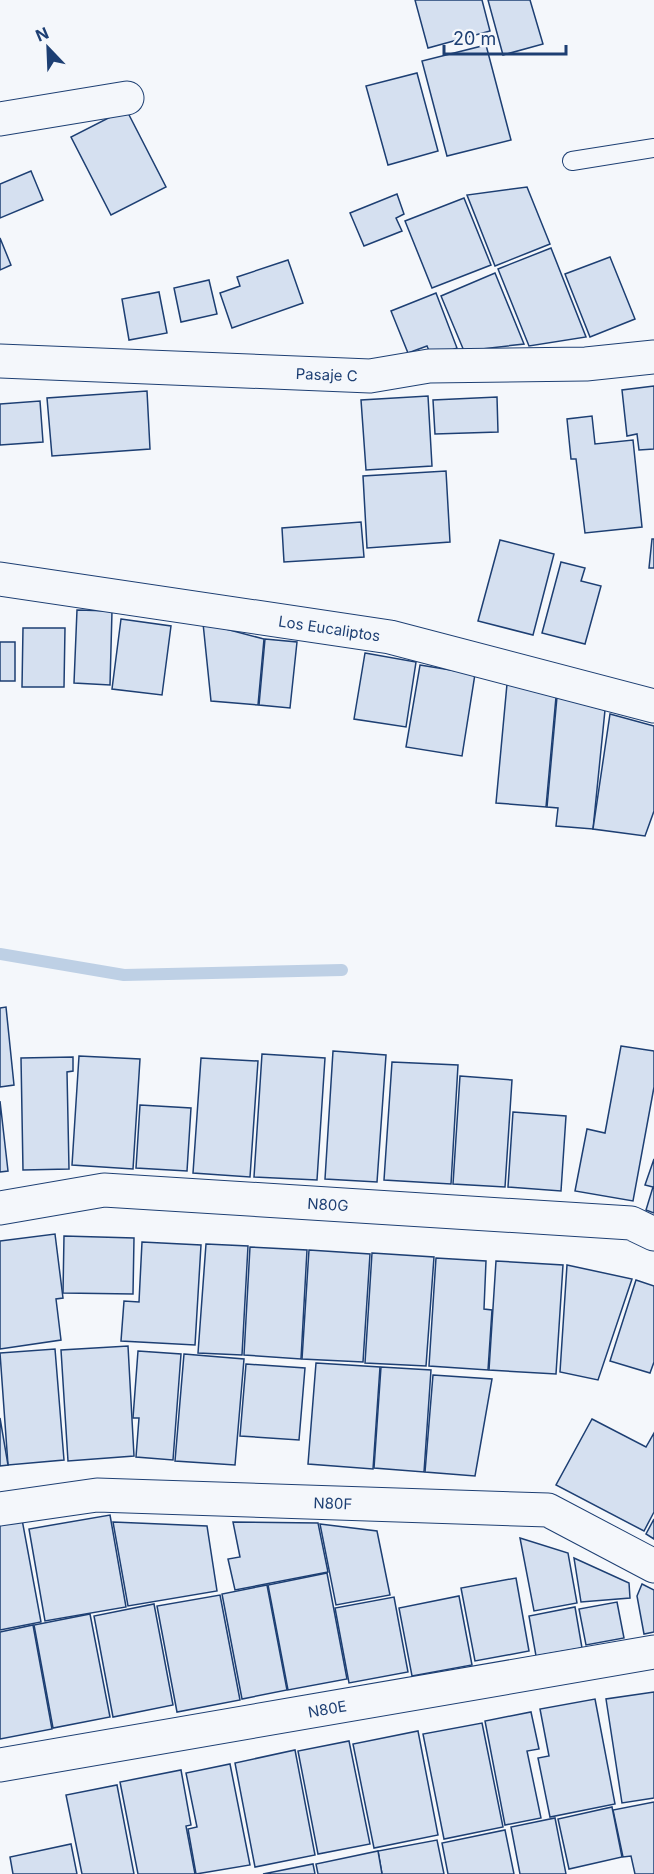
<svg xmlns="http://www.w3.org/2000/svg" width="654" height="1874" font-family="Inter,sans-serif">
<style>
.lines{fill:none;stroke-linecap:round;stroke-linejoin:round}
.stream{stroke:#bed0e5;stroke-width:12}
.building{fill:#d5e0f0;stroke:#1d3f73;stroke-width:1.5}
.lane-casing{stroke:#1d3f73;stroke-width:20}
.street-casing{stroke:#1d3f73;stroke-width:35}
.lane{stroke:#f4f7fb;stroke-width:18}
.street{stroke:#f4f7fb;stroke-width:33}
.labels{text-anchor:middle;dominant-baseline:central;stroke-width:4.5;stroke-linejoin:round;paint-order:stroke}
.street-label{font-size:15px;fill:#1d3f73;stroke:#f4f7fb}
</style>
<rect width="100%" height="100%" fill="#f4f7fb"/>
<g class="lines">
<polyline class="stream" points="0,954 124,975 342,970"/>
</g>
<g class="building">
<polygon points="415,0 482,0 490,31 428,48"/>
<polygon points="488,0 530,0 543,44 503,55"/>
<polygon points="486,45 511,140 447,156 422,61"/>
<polygon points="417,73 438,151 388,165 366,86"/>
<polygon points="126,109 166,187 111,215 71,137"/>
<polygon points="31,171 43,200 0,218 0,184"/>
<polygon points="527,187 550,244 495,266 467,195"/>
<polygon points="397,194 404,214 396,218 402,231 364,246 350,213"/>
<polygon points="464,198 491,265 432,288 405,221"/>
<polygon points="0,238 11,265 0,270"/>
<polygon points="551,248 586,337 529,346 498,269"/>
<polygon points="610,257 635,319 590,337 565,274"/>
<polygon points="288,260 303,303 232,328 220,293 240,286 237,277"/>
<polygon points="495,273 524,344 464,351 441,296"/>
<polygon points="209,280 217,314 181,322 174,288"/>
<polygon points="159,292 167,333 129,340 122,299"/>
<polygon points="436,293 457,348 432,358 427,346 408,353 391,311"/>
<polygon points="654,386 654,449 639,450 637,434 627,436 622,390"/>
<polygon points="147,391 150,449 52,456 47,398"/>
<polygon points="428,396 432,466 366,470 361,400"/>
<polygon points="497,397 498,432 435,434 433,400"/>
<polygon points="40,401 43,442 0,445 0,404"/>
<polygon points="592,416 595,444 633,440 642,527 585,533 576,459 571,459 567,419"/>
<polygon points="446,471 450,542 367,548 363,476"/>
<polygon points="361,522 364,557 284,562 282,528"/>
<polygon points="652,539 654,539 654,568 649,568"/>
<polygon points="500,540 554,554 533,635 478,621"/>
<polygon points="561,562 585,568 581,581 601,586 585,644 542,633"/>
<polygon points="77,610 112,611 110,685 74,683"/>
<polygon points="121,619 171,626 162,695 112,689"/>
<polygon points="203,623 264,639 258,705 211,701"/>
<polygon points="23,628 65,628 64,687 22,687"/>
<polygon points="265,639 297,642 290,708 259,705"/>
<rect x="0" y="642" width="15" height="39"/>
<polygon points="365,653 416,662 406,727 354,719"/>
<polygon points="420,665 475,674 462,756 406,747"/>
<polygon points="507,684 556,697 546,807 496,803"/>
<polygon points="557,697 605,710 593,829 556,826 558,808 547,807"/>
<polygon points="610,714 654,726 654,811 645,836 593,829"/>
<polygon points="6,1007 14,1085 0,1087 0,1008"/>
<polygon points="621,1046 654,1051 654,1087 633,1201 575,1191 587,1129 605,1133"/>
<polygon points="333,1051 386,1055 377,1182 325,1179"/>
<polygon points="262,1054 325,1058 317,1180 254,1177"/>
<polygon points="79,1056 140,1059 133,1169 72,1165"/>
<polygon points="73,1057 73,1071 67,1072 69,1169 23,1170 21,1058"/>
<polygon points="201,1058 258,1061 250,1177 193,1173"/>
<polygon points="392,1062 458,1065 451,1184 384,1180"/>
<polygon points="460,1076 512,1080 505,1187 453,1184"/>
<polygon points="0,1101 8,1171 0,1172"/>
<polygon points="140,1105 191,1108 187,1171 136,1168"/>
<polygon points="513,1112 566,1116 561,1191 508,1187"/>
<polygon points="654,1159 654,1213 646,1210 653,1187 645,1185"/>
<polygon points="55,1234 63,1298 56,1299 61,1340 0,1349 0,1241"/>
<polygon points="64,1236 134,1238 133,1294 63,1293"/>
<polygon points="142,1242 201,1245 195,1345 121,1341 124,1301 139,1302"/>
<polygon points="206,1244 248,1246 242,1355 198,1353"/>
<polygon points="250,1247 307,1250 301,1359 244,1355"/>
<polygon points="309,1250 370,1254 363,1362 302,1359"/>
<polygon points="372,1253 434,1257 426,1366 365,1363"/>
<polygon points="436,1258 486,1261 484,1309 492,1310 488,1370 429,1366"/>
<polygon points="496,1261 563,1265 556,1374 489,1370"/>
<polygon points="567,1265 632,1279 598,1380 560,1372"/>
<polygon points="636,1280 654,1286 654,1362 650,1373 610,1361"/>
<polygon points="128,1346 134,1456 68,1461 61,1350"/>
<polygon points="55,1349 64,1460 8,1465 0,1353"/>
<polygon points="138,1351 181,1354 173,1460 136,1457 139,1418 133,1418"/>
<polygon points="184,1354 244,1359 235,1465 175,1461"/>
<polygon points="316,1363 380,1367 373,1469 308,1464"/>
<polygon points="246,1364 305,1368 299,1440 240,1436"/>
<polygon points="381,1367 431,1370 424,1472 374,1468"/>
<polygon points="433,1375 492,1379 475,1476 425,1472"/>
<polygon points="0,1418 8,1465 0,1466"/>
<polygon points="592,1419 646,1447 654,1433 654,1512 644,1531 556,1485"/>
<polygon points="21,1514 41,1622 0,1630 0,1518"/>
<polygon points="110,1515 126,1607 45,1621 29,1529"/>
<polygon points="654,1519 654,1539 646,1534"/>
<polygon points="113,1522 207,1526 217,1591 128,1606"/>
<polygon points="233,1522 318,1523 328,1572 235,1590 228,1559 240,1557"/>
<polygon points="320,1524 377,1531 390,1595 336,1605"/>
<polygon points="520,1538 568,1553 577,1603 534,1611"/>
<polygon points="574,1558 629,1583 630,1598 581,1602"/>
<polygon points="327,1573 347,1679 288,1690 268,1585"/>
<polygon points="516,1578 529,1651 475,1661 461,1588"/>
<polygon points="642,1584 654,1590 654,1632 644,1634 637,1596"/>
<polygon points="267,1585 287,1690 242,1699 222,1594"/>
<polygon points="220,1595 240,1700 177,1712 157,1606"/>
<polygon points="459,1596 472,1665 412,1676 399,1608"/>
<polygon points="394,1597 408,1672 349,1683 335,1608"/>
<polygon points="617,1602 624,1638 586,1645 579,1609"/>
<polygon points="154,1604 173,1705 113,1717 94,1616"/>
<polygon points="575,1607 582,1648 536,1656 529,1616"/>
<polygon points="90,1614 110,1717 53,1728 34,1625"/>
<polygon points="33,1625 52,1729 0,1739 0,1632"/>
<polygon points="654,1692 654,1798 622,1803 606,1699"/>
<polygon points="595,1699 615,1804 550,1817 538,1758 549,1756 540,1709"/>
<polygon points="531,1712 539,1749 527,1751 541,1818 505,1825 485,1721"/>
<polygon points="482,1723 503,1827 444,1839 423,1734"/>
<polygon points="418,1731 438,1835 374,1848 353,1744"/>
<polygon points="349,1741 370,1844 318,1854 298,1751"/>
<polygon points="295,1750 315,1855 255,1867 235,1763"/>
<polygon points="230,1764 250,1865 196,1874 188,1829 197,1827 186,1773"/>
<polygon points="181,1770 191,1825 186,1826 195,1874 138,1874 120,1782"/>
<polygon points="117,1785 134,1874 82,1874 66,1795"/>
<polygon points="654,1802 654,1874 635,1874 631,1856 623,1857 613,1810"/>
<polygon points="612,1807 622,1857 569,1869 558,1819"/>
<polygon points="555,1818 566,1874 520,1874 511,1827"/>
<polygon points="505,1830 514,1874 448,1874 442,1843"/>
<polygon points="437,1840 444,1874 382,1874 378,1851"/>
<polygon points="71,1844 77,1874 13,1874 10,1857"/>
<polygon points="378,1851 382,1874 318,1874 316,1864"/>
<polygon points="313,1864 315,1874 263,1874"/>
</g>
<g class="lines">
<defs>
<polyline id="lane" points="572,161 654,148"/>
<g id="street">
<polyline points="0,119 127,98"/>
<path id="s1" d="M 0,361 L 370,376 L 429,366 L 586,364 L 654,357"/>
<path id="s2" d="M 0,579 L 390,637 L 654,706"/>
<path id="s3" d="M 0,1208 L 104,1190 L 631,1223 L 654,1234"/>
<path id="s4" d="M 0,1509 L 97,1495 L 548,1510 L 654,1566"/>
<path id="s5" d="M 0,1765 L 654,1652"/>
</g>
</defs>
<use href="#lane" class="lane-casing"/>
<use href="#street" class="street-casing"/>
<use href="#lane" class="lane"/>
<use href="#street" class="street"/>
</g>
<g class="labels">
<g class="street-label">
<text stroke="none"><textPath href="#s1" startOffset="327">Pasaje C</textPath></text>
<text stroke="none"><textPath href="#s2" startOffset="333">Los Eucaliptos</textPath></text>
<text stroke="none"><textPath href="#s3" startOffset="330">N80G</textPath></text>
<text stroke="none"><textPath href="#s4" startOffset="334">N80F</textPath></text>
<text stroke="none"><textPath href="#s5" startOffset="332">N80E</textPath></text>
</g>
</g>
<g transform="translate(48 48) rotate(337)" stroke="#f4f7fb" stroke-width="4.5" paint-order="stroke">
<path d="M0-4.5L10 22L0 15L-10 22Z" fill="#1d3f73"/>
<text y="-9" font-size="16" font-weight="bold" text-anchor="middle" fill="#1d3f73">N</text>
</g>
<path d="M444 45v9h122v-9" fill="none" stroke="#1d3f73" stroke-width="3"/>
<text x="453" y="45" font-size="18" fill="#1d3f73" stroke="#f4f7fb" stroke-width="4.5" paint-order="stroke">20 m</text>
</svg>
